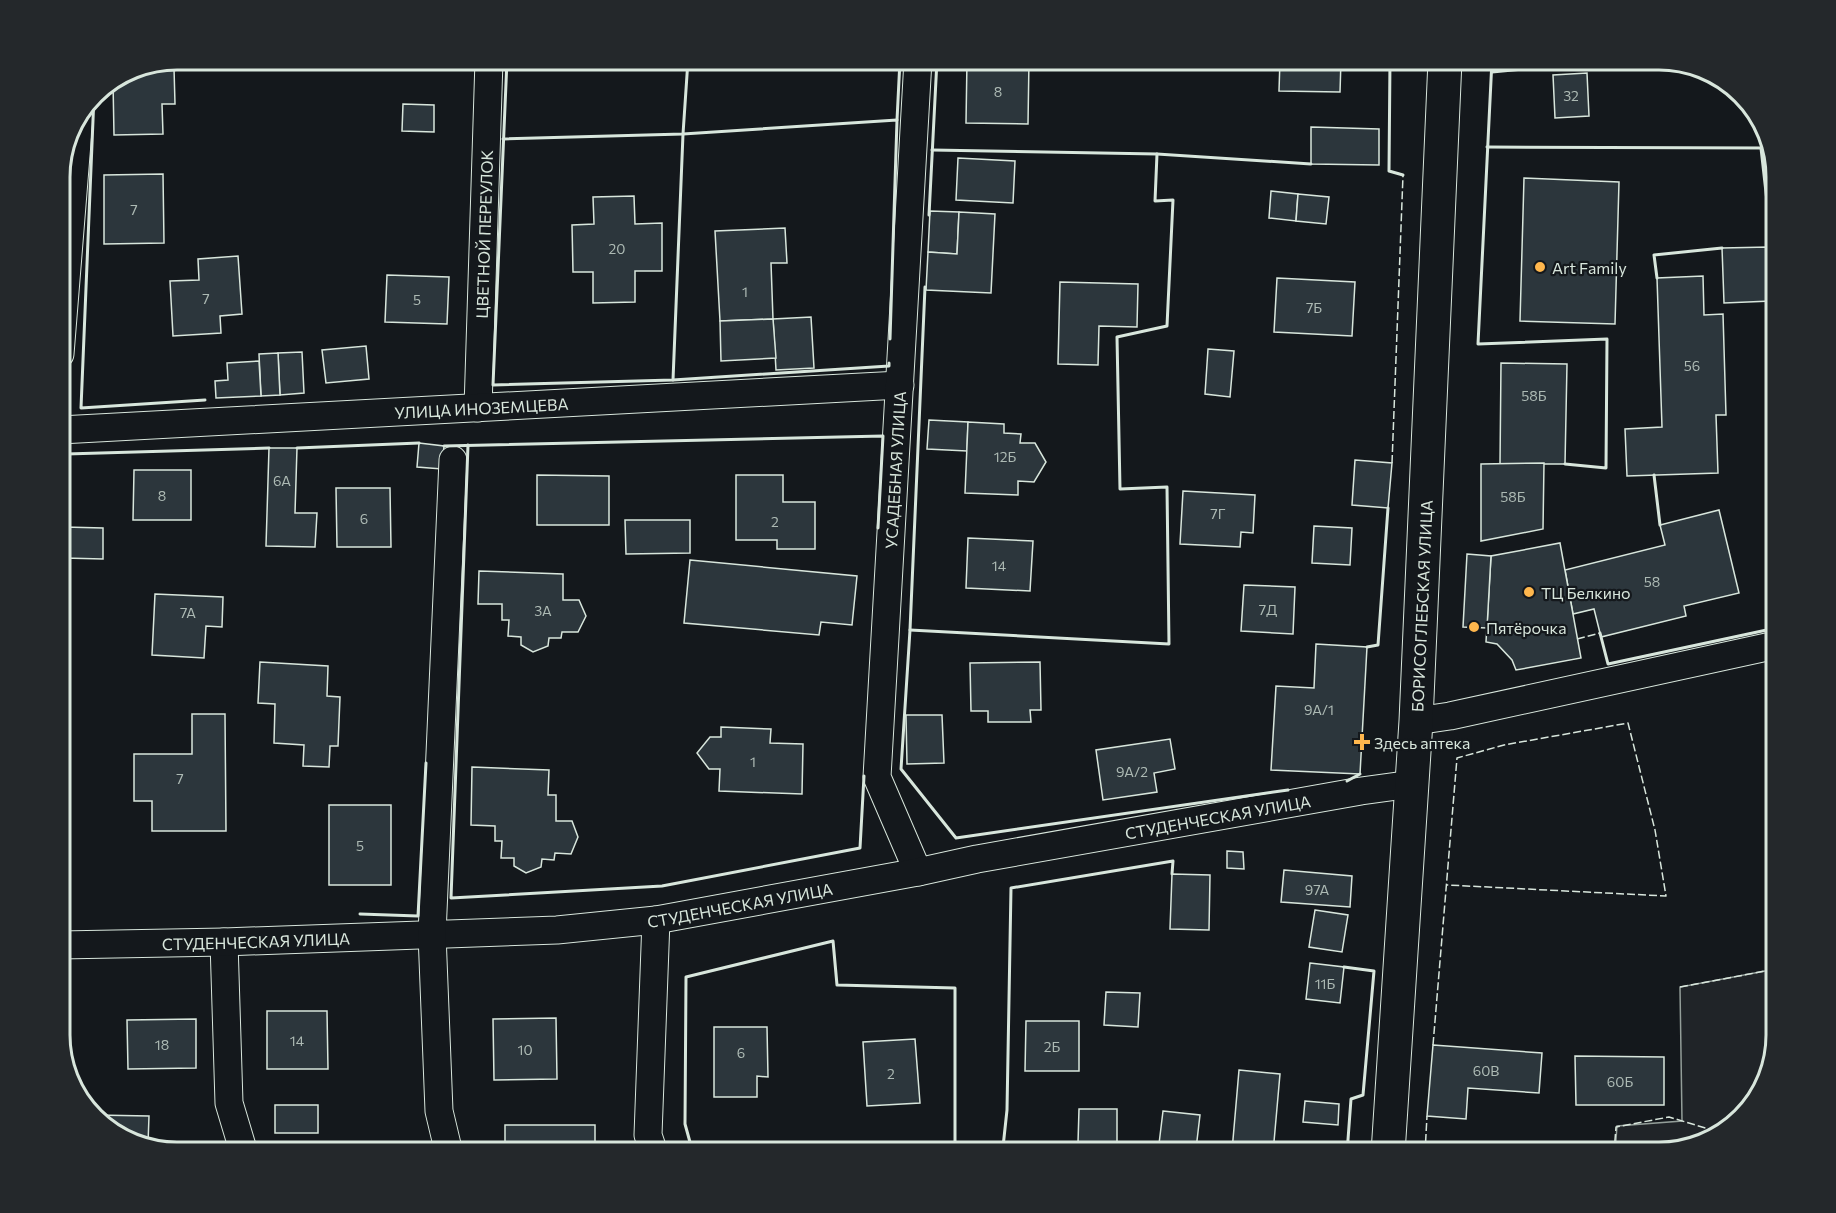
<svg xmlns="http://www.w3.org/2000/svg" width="1836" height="1213" font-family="Commissioner,sans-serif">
<rect width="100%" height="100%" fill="#14181c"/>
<path fill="#202428" stroke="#939e99" stroke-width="1.5" d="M1776,969V1036L1756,1100L1717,1137L1659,1153H1615L1617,1126L1682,1121L1680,987Z"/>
<g fill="#2c363c" stroke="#d8e6dc" stroke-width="1.5">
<path d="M967,60H1029L1028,124L966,123Z"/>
<path d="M1280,60H1341L1340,92L1279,91Z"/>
<path d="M1516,60H1564V61L1516,63Z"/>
<path d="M174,68L175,104H162L163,134L114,135L113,82L133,69Z"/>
<path d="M1587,73L1589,116L1555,118L1553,75Z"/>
<path d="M403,104L434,105V132L402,131Z"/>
<path d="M1311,127L1379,129V165L1311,164Z"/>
<path d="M958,158L1015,161L1013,203L956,200Z"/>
<path d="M163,174L164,243L104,244V175Z"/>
<path d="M1524,178L1619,182L1615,324L1520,321Z"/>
<path d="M1271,191L1298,194L1296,221L1269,218Z"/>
<path d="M1298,194L1329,197L1326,224L1296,221Z"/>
<path d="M634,196L635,224L662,223V271H635V302L593,303V272H573L572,225L594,224L593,197Z"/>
<path d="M930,211L959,212L957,254L928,252Z"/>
<path d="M959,212L995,214L991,293L926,290L928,252L957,254Z"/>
<path d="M785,228L787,263H771L773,319L720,321L715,231Z"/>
<path d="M1769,247L1771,301L1724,303L1722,248Z"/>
<path d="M238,256L242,314L220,316L221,333L173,336L170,281L199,280L198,259Z"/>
<path d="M387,275L449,277L447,324L385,322Z"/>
<path d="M1703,276L1704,315L1723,314L1726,415H1716L1718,473L1627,476L1625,429L1662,427L1657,278Z"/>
<path d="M1277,278L1355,282L1352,336L1274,332Z"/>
<path d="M1060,282L1138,284L1137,327L1099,326L1098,365L1058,364Z"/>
<path d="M811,317L814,368L776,370L773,319Z"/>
<path d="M773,319L776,358L721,361L720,321Z"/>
<path d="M366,346L369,379L326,383L322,350Z"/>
<path d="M1208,349L1234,351L1230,397L1205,394Z"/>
<path d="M302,352L304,393L280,395L278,353Z"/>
<path d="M278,353L280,395L261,396L259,354Z"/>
<path d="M259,361L261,396L216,398L215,381L228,380L227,363Z"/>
<path d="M1501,363L1567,364L1565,464H1500Z"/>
<path d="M929,420L968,422L967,451L927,449Z"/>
<path d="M968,422L1004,424V433L1021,434L1020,443H1035L1046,462L1034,482L1018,481V495L965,493Z"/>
<path d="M419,443L444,446L442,469L417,467Z"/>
<path d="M269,448H297L295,513H317L315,547L266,546Z"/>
<path d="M1355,460L1392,463L1388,508L1352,505Z"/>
<path d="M1544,463L1543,529L1481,541V464Z"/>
<path d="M134,470H191V520H133Z"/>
<path d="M537,475L609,476V525H537Z"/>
<path d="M736,475H783V502H815V549H777V540H736Z"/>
<path d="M336,488H390L391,547H337Z"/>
<path d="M1183,491L1255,495L1253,533L1241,532L1240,547L1180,544Z"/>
<path d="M1719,510L1739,593L1684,606L1686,616L1601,637L1594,609L1573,614L1565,570L1665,545L1660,525Z"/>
<path d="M625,520H690V553L626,554Z"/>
<path d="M1314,526L1352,528L1350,565L1312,563Z"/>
<path d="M64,527L103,528V559L64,558Z"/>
<path d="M968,538L1033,541L1030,591L966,588Z"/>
<path d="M1560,543L1581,658L1516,670L1512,660L1497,644L1486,642L1491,556Z"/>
<path d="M1467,554L1491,556L1487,628L1463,627Z"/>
<path d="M690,560L857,576L852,625L821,622L819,635L684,623Z"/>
<path d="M479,571L563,574V600H579L586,616L578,632H562L561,638H549L548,646L533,652L521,645V637L508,636L509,620H502V604H478Z"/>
<path d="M1244,585L1295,587L1293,634L1241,631Z"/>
<path d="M155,594L223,597L222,627L206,626L204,658L152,655Z"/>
<path d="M1316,644L1367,647L1360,774L1271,770L1276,686L1314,688Z"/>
<path d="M260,662L328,666L327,696L340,697L338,746H330L329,767L303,766L304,745L274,743L275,704L258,703Z"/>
<path d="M1040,662L1041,710H1030L1031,722H988V711H971L970,663Z"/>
<path d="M192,714H225L226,831H152V801H134V754H192Z"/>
<path d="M906,715H942L944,763L907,764Z"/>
<path d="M721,727L771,729L770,743L803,744L802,794L719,791L720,769H709L697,753L710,737H721Z"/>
<path d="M1170,739L1175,769L1154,773L1157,792L1103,800L1096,750Z"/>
<path d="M472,767L549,770L548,795H556V821H572L578,837L571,854L555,853L554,860L542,859L541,867L526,873L514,866V858H501L502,841H495V826L471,825Z"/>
<rect x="329" y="805" width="62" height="80"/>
<path d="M1227,851L1243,852L1244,869L1227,868Z"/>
<path d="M1284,870L1352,876L1350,907L1281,902Z"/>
<path d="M1172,874L1210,875L1209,930L1170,929Z"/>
<path d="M1315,910L1348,915L1342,952L1309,947Z"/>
<path d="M1310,963L1344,967L1340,1003L1306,999Z"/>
<path d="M1106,992L1140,993L1138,1027L1104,1025Z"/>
<path d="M267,1011H327L328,1069H267Z"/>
<path d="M556,1018L557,1079L494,1080L493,1019Z"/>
<path d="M196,1019V1068L128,1069L127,1020Z"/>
<path d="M1026,1021H1079V1071H1025Z"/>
<path d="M714,1027H767L768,1077L757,1076V1097H714Z"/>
<path d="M915,1039L920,1103L867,1106L863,1042Z"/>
<path d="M1433,1045L1542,1053L1539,1093L1468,1088L1466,1119L1427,1116Z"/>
<path d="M1575,1056L1664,1057V1105H1576Z"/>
<path d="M1239,1070L1280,1074L1273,1153L1232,1151Z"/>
<path d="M1305,1101L1339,1104L1338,1125L1303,1122Z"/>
<rect x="275" y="1105" width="43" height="28"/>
<path d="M1079,1109H1117V1144L1078,1143Z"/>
<path d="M1163,1111L1200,1115L1196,1149L1159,1144Z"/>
<path d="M95,1115L149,1116L148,1144L113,1133Z"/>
<rect x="505" y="1125" width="90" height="28"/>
</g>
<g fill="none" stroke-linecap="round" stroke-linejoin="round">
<defs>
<g id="minor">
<path d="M60,354L79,118"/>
<path id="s1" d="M478,408L489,60"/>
<path id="s2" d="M60,430L900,385"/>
<path d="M1416,721L1450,716L1776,645"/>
<path id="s3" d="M918,872L877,777L918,60"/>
<path d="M224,942L229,1103L244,1153"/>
<path id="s4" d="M60,945L224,942L557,930L656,920L918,872L977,859L1361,791L1412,784"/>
<path d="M449,1153L439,1111L432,934L453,460"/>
<path d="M654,1153L648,1135L656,920"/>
</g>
<g id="tertiary">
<path id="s5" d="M1388,1153L1416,721L1445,60"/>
</g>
</defs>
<use href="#minor" stroke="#d8e6dc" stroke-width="29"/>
<use href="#tertiary" stroke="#d8e6dc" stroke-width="35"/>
<use href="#minor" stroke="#14181c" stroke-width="27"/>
<use href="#tertiary" stroke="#14181c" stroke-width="33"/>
<g stroke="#d8e6dc" stroke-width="1.5" stroke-dasharray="8 3" stroke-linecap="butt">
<path d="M1392,463L1403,175"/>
<path d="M1577,639L1600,633"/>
<path d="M1680,987L1776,969"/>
<path d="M1433,1045L1457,758L1504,745L1628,723L1655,830L1666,896L1447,885"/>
<path d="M1425,1153L1427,1116"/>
<path d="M1614,1153L1616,1127L1669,1117L1722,1133"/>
</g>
<g stroke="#d8e6dc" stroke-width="3">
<path d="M507,60L493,385L673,380L683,134L688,60"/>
<path d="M1390,60L1389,171L1403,175"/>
<path d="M1492,60L1478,344L1607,339L1606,468L1565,464"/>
<path d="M1492,72L1617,60"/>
<path d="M94,96L81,408L205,400"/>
<path d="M897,120L900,60"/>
<path d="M503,139L683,134L897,120L890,339"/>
<path d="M1487,147L1768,148"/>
<path d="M1761,148L1776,281"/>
<path d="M1157,154L1311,164"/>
<path d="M929,215L937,60"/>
<path d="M1657,278L1654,255L1722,248"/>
<path d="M925,287L910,630L901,769L956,838L1288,790"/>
<path d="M673,380L889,366V363"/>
<path d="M468,445L451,898L662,886L860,848L864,776"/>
<path d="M444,446L883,436L878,528"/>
<path d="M297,448L419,443"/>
<path d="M1654,475L1660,525"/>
<path d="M64,527L66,454L269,448"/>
<path d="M910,630L1169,644L1167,487L1120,489L1117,337L1167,326L1173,200L1155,201L1157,154L932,150"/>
<path d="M1600,633L1608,664L1776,628"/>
<path d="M1367,647L1378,645L1388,508"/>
<path d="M60,706L64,558"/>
<path d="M1347,781L1360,774"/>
<path d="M360,914L418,916L426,763"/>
<path d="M1344,967L1374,971L1363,1095L1351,1099L1347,1153"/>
<path d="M693,1153L685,1124L686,977L833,941L837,985L955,988V1146L1003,1147L1007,1110L1011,888L1173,861L1172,874"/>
</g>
</g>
<g fill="#ffb74d" stroke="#14181c" stroke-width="2">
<circle cx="1540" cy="267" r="6"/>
<circle cx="1529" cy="592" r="6"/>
<circle cx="1474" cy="627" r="6"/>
<path d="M1359 733h6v6h6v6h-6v6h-6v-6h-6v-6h6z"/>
</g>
<g text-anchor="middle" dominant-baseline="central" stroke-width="4.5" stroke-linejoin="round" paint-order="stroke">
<g font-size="14" fill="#adbab4">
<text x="998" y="91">8</text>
<text x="1571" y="95">32</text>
<text x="134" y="209">7</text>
<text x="617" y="248">20</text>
<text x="745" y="291">1</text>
<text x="206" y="298">7</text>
<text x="417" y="299">5</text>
<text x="1314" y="307">7Б</text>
<text x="1692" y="365">56</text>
<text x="1534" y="395">58Б</text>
<text x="1005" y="456">12Б</text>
<text x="282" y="480">6А</text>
<text x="162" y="495">8</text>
<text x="1513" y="496">58Б</text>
<text x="1218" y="513">7Г</text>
<text x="364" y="518">6</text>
<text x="775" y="521">2</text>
<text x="999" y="565">14</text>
<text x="1652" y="581">58</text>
<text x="1268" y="609">7Д</text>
<text x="543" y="610">3А</text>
<text x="188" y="612">7А</text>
<text x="1319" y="709">9А/1</text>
<text x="753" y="761">1</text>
<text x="1132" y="771">9А/2</text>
<text x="180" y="778">7</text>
<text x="360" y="845">5</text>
<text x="1317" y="889">97А</text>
<text x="1325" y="983">11Б</text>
<text x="297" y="1040">14</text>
<text x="162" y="1044">18</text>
<text x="1052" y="1046">2Б</text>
<text x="525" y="1049">10</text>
<text x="741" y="1052">6</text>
<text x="1486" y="1070">60В</text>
<text x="891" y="1073">2</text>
<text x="1620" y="1081">60Б</text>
</g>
<g font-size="16" fill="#d8e6dc" stroke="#14181c">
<text stroke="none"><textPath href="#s1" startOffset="174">ЦВЕТНОЙ ПЕРЕУЛОК</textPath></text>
<text stroke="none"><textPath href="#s2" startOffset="422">УЛИЦА ИНОЗЕМЦЕВА</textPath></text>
<text stroke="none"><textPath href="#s3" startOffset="411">УСАДЕБНАЯ УЛИЦА</textPath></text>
<text stroke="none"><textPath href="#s5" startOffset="548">БОРИСОГЛЕБСКАЯ УЛИЦА</textPath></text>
<text stroke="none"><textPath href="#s4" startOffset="1168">СТУДЕНЧЕСКАЯ УЛИЦА</textPath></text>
<text stroke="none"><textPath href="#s4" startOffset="682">СТУДЕНЧЕСКАЯ УЛИЦА</textPath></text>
<text stroke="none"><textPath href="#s4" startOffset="196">СТУДЕНЧЕСКАЯ УЛИЦА</textPath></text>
</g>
<g font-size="16" fill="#d8e6dc" stroke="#14181c" text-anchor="start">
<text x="1552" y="267">Art Family</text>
<text x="1541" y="592">ТЦ Белкино</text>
<text x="1486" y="627">Пятёрочка</text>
<text x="1374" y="742">Здесь аптека</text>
</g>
</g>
<path d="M0 0H1836V1213H0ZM177 70H1659A107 107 0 0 1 1766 177V1035A107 107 0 0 1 1659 1142H177A107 107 0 0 1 70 1035V177A107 107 0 0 1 177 70Z" fill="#24282b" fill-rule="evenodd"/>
<path fill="none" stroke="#d8e6dc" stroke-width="3" d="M177 70H1659A107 107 0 0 1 1766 177V1035A107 107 0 0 1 1659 1142H177A107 107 0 0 1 70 1035V177A107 107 0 0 1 177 70Z"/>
</svg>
